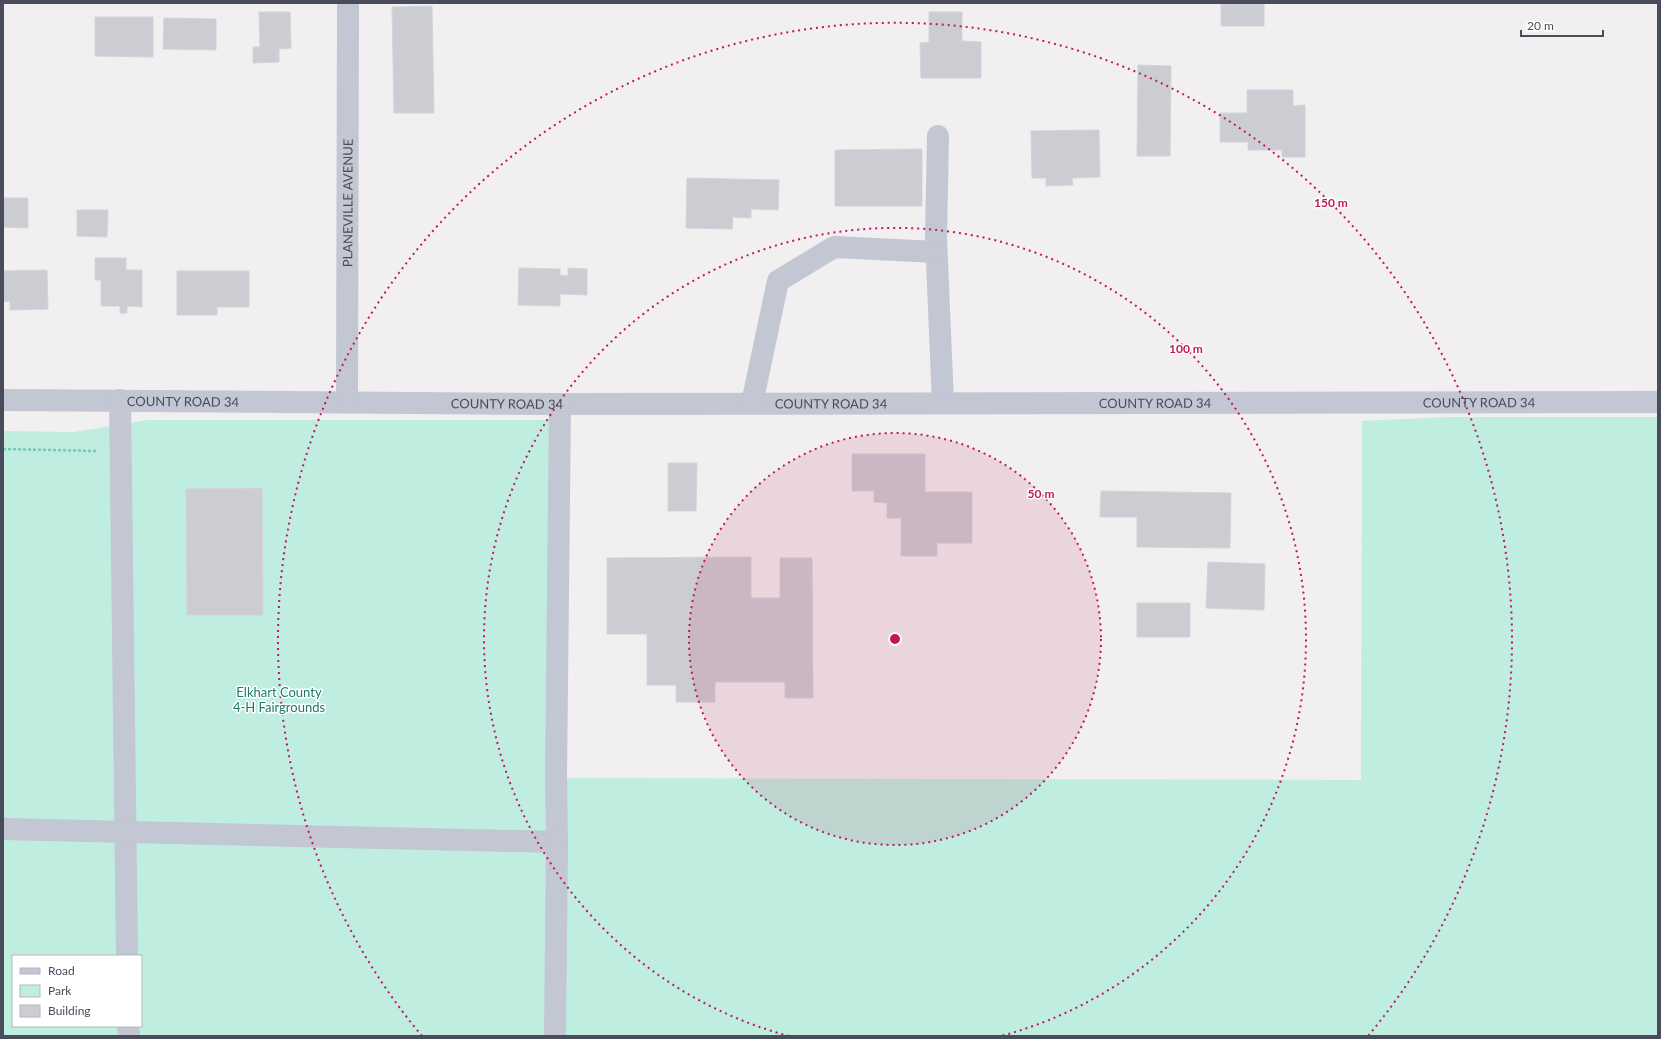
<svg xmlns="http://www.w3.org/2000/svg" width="1661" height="1039" font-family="Lato,sans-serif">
<rect width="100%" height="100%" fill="#f1efef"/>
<path fill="#bfede0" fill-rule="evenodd" d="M1447,417H1658V1036H3V431L74,432L148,420H556V778L1361,780L1362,421ZM13,956H141V1026H13Z"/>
<g fill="#cccdd3" stroke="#d3d3da">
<rect x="1221" y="3" width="43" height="23"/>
<path d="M432,6L434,113H394L392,7Z"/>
<path d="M259,12H290L291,48L279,49V62L253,63V47H260Z"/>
<path d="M929,12H962V41L981,42V78H921L920,43L929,42Z"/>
<path d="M95,17H153V57L95,56Z"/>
<path d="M164,18L216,19V50L163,49Z"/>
<path d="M1138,65L1171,66L1170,156H1137Z"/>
<path d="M1247,90H1293V106L1305,105V157H1282V150H1248V142H1220V113H1247Z"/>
<path d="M1099,130L1100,177L1072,178L1073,185L1046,186V178H1032L1031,131Z"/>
<path d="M922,149V206H835V150Z"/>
<path d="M687,178L779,180L778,210L751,209V218L733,217L732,229L686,228Z"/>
<path d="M3,198H28V228L3,227Z"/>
<path d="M77,210H108L107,237L77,236Z"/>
<path d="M95,258H126V270H142V307L127,306V313H120V306H101V280H95Z"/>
<path d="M519,268L560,269V275L568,276V268L587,269V295L560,294V306L518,305Z"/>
<path d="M47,270L48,309L10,310V301L3,302V271Z"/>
<path d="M177,271H249V307H217V315H177Z"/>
<path d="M852,454H925V492H972V543H937V556H901V518H887V503L874,502V491H852Z"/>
<path d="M668,463H697L696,511H668Z"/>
<path d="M262,488L263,615H187L186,489Z"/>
<path d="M1101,491L1231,493L1230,548L1137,547V517H1100Z"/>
<path d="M751,557V598H780V558H812L813,698H785V682H715V702H676V685H647V634H607V558Z"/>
<path d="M1208,562L1265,564L1264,610L1206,608Z"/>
<rect x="1137" y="603" width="53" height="34"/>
</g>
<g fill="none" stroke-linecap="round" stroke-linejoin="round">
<path stroke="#78c9bc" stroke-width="2.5" stroke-dasharray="3 2" stroke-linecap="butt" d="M3,449L96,451"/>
<g stroke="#c3c6d3" stroke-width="22">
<path d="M938,136L936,238L943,403"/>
<path id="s1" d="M3,400L560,404L1658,402"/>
<path d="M120,400L127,956"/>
<path id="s2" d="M347,402L348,3"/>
<path d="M752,403L778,281L834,247L936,252"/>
<path d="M3,829L557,842L556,778L560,404"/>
<path d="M128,1026L129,1036"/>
<path d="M555,1036L557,842"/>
</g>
</g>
<circle cx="895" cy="639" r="206" fill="#c2185b" fill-opacity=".12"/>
<g fill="none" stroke="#c2185b" stroke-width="2" stroke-dasharray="2 4">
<circle cx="895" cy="639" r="206"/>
<path d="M789 1036A411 411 0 1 1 1001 1036"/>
<path d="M422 1036A617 617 0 1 1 1368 1036"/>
</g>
<g text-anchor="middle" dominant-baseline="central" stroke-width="3" stroke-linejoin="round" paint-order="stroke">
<g font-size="13" fill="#484c5b" stroke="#fff">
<text stroke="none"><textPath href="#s2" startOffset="199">PLANEVILLE AVENUE</textPath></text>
<text stroke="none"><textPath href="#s1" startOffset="180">COUNTY ROAD 34</textPath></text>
<text stroke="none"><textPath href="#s1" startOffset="1476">COUNTY ROAD 34</textPath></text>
<text stroke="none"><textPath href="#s1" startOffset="504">COUNTY ROAD 34</textPath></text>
<text stroke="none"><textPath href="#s1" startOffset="828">COUNTY ROAD 34</textPath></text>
<text stroke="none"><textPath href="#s1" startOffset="1152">COUNTY ROAD 34</textPath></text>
</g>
<g font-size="13" fill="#1b7a69" stroke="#fff">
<text x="279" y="692">Elkhart County<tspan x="279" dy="15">4-H Fairgrounds</tspan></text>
</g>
</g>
<circle cx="895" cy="639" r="6" fill="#c2185b" stroke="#fff" stroke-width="2"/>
<g font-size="12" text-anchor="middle" font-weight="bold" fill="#c2185b" stroke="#fff" stroke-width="3" stroke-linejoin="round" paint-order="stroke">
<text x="1331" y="207">150 m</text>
<text x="1186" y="353">100 m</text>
<text x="1041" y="498">50 m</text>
</g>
<rect width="1661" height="1039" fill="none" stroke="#484c5b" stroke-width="8"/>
<rect x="12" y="955" width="130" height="72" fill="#ffffff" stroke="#b6b7bd"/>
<rect x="20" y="968" width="20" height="6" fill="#c3c6d3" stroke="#b6b7bd"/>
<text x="48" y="975" font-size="12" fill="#484c5b">Road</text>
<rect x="20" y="985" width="20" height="12" fill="#bfede0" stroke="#b6b7bd"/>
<text x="48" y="995" font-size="12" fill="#484c5b">Park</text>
<rect x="20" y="1005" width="20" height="12" fill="#cccdd3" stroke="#b6b7bd"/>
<text x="48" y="1015" font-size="12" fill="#484c5b">Building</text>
<path d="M1521 30v6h82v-6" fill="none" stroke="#484c5b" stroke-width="2"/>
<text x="1527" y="30" font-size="12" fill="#484c5b" stroke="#ffffff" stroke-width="3" paint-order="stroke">20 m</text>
</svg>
